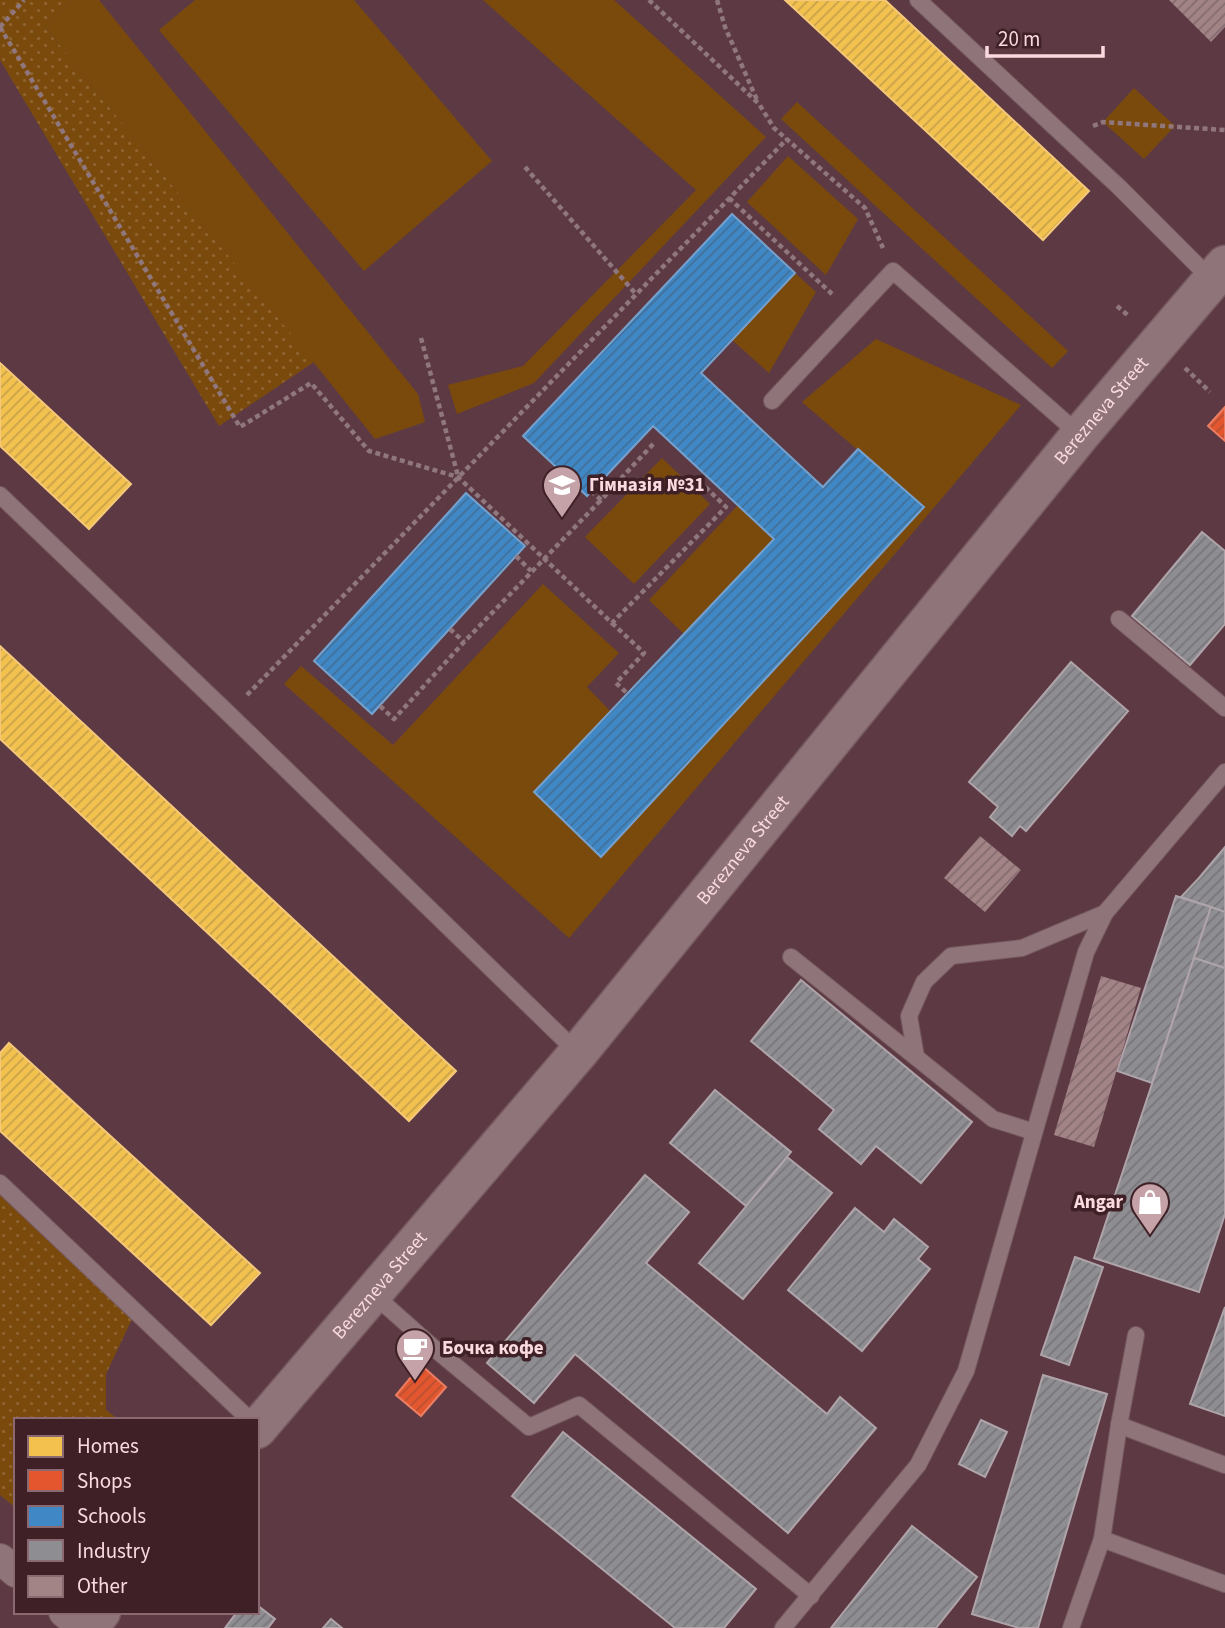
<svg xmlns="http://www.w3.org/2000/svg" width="1225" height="1628" font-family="'Source Sans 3',sans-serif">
<defs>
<pattern id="grass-dots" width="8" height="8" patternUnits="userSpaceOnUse" patternTransform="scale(1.75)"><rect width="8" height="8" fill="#7a4a0d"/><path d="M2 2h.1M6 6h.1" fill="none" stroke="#8e6430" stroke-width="1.8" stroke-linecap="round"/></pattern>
<pattern id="homes-hatch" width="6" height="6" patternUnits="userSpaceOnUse" patternTransform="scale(1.75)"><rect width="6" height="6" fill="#f2c14e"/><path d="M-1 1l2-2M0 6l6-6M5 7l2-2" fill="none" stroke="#c8a14b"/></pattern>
<pattern id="shops-hatch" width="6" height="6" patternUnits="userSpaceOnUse" patternTransform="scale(1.75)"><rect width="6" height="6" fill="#e4572e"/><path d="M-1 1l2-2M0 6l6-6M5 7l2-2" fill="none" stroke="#b65034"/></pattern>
<pattern id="schools-hatch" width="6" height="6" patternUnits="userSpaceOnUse" patternTransform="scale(1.75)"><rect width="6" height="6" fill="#3f88c5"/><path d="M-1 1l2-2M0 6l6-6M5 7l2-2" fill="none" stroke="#436f98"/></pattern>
<pattern id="industry-hatch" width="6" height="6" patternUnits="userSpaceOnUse" patternTransform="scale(1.75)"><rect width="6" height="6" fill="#8d8d92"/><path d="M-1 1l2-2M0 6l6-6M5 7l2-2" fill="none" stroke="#79767a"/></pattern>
<pattern id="building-hatch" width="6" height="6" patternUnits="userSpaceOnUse" patternTransform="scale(1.75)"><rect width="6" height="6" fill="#a28386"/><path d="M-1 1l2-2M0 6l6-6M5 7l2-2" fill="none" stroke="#846c6f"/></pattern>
</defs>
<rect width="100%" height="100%" fill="#5d3a43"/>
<g fill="url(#grass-dots)">
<path d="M0,0H72L46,28L314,362L219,426L0,60Z"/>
<path d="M0,1194L132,1319L106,1374V1410L119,1420H16V1508L0,1495Z"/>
</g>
<g fill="#7a4a0d">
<path d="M72,0H99L418,394L425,422L375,439L46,28Z"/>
<path d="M195,0H354L492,161L364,271L159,30Z"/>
<path d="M483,0H614L766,137L534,383L457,414L448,385L523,366L696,190Z"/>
<path d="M1134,88L1175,126L1144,159L1103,122Z"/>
<path d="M797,102L1068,351L1052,368L781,119Z"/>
<path d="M788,156L858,219L826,275L747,202Z"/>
<path d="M795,273L816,292L769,373L732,340Z"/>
<path d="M876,339L1021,405L569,938L284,684L301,666L393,745L543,584L619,653L587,687L611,712L534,792L601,857L924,507L802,402Z"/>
<path d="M662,458L710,504L634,584L585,537Z"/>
<path d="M738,505L774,539L684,634L649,600Z"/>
</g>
<g fill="url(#homes-hatch)" stroke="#f5c87a" stroke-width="2">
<path d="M785,0H885L1089,191L1043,240Z"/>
<path d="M0,363L131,484L89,529L0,446Z"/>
<path d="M0,646L456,1071L409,1121L0,739Z"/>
<path d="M9,1043L260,1273L211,1325L0,1131V1053Z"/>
</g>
<g fill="url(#shops-hatch)" stroke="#eb7e63" stroke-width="2">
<path d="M1225,407V441L1208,426Z"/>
<path d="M421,1365L446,1387L421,1416L396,1395Z"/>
</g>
<g fill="url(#schools-hatch)" stroke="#77a1cd" stroke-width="2">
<path d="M732,214L795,273L701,373L823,487L858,449L924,507L601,857L534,792L774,539L653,426L587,496L523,436Z"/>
<path d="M466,493L525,546L372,714L314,661Z"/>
</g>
<g fill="url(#industry-hatch)" stroke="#aea4a9" stroke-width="2">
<path d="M1202,532L1225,551V624L1190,665L1132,616Z"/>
<path d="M1071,662L1128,711L1026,831L1020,826L1012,836L990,817L998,807L969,782Z"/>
<path d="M1225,847V912L1181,897L1199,878Z"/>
<path d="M1176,896L1211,907L1152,1083L1117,1071Z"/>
<path d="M1211,907L1225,912V968L1194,958Z"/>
<path d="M1194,958L1225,968V1214L1199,1292L1094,1258Z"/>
<path d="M801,980L972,1122L921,1183L876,1146L861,1164L819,1129L834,1110L751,1041Z"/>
<path d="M715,1090L791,1152L746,1206L670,1143Z"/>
<path d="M787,1157L832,1193L743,1299L699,1263Z"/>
<path d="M645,1175L689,1212L646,1263L827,1414L840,1397L876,1428L788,1533L575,1354L534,1403L487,1363Z"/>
<path d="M855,1208L884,1232L894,1219L928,1247L918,1259L930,1269L862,1351L788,1290Z"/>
<path d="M1075,1257L1103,1267L1069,1365L1041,1355Z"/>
<path d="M1225,1307V1416L1190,1404Z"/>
<path d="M1043,1375L1107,1394L1038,1628H1019L972,1614Z"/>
<path d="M981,1420L1007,1432L985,1477L959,1464Z"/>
<path d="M563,1432L756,1589L724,1628H675L512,1496Z"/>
<path d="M912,1526L977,1577L936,1628H831Z"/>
<path d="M257,1605L275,1619L268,1628H225L237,1612H257Z"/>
<path d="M331,1619L342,1628H323Z"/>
</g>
<g fill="url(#building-hatch)">
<path d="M1169,0H1225V27L1211,42Z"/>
<path d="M980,836L1021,870L985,912L944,878Z"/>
<path d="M1101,976L1141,988L1094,1147L1054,1135Z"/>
</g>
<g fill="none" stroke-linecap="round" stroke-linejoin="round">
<defs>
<g id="service">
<path d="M918,0L1119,187L1213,281"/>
<path d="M772,401L893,271L1080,435"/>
<path d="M0,495L228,713L578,1053"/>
<path d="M1119,619L1225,708"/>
<path d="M791,957L993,1119L1034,1132"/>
<path d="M916,1057L909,1016L924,982L951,956L1022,948L1105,913"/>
<path d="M0,1183L250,1420"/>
<path d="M373,1294L435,1349L529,1427L579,1405L811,1596"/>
<path d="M1119,1425L1225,1465"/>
<path d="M1102,1539L1225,1584"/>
<path d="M783,1628L918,1465L966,1371L1086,952L1105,913L1225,772"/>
<path d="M1071,1628L1102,1539L1119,1425L1136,1335"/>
</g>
<g id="minor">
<path d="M0,1559L16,1572"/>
<path d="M64,1612L83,1628"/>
</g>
<g id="tertiary">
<path id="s1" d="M257,1429L578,1053L1080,435L1225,265"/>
<path d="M87,1628L101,1612"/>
</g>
</defs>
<use href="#service" stroke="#775a61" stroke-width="18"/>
<use href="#minor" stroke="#775a61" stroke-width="32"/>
<use href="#tertiary" stroke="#775a61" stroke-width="41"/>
<g stroke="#8f777d" stroke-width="4.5" stroke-dasharray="5 3.5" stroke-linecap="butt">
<path d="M649,0L759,104L774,128L865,208L883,248"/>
<path d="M717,0L725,27L757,100"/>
<path d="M0,27L240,427L311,383L369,451L458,477L612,623L726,507L697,479L704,473"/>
<path d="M0,27L24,0"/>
<path d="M1093,126L1103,122L1225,130"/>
<path d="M525,167L635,293"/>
<path d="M729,198L832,294"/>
<path d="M1117,306L1130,317"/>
<path d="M421,338L458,476"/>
<path d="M1185,368L1210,392"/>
<path d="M591,491L601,500L655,442"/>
<path d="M516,556L531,571"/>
<path d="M612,623L644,653L616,683L628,694"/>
<path d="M450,629L464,642"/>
<path d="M247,695L787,139"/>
<path d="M380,706L394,719L464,642L601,500"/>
</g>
<use href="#service" stroke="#8f747a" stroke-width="16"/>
<use href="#minor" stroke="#8f747a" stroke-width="30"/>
<use href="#tertiary" stroke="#8f747a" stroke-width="38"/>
</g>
<defs>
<symbol id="school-pin" viewBox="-11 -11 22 30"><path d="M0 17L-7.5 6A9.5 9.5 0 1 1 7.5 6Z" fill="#c4a2a8" stroke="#3e2026"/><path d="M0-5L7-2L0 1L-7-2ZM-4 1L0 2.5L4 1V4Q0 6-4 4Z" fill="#fff"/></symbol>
<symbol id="shop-pin" viewBox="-11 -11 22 30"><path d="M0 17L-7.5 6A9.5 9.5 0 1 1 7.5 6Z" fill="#c4a2a8" stroke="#3e2026"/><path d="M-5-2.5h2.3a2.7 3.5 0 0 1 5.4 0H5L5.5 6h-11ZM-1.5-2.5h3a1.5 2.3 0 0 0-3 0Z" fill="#fff"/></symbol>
<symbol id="cafe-pin" viewBox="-11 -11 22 30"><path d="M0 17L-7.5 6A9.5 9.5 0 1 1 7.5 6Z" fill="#c4a2a8" stroke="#3e2026"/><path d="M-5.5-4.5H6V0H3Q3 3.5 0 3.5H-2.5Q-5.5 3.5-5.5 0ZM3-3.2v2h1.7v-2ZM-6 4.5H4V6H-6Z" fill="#fff"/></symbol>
</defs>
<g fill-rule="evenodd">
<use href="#school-pin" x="540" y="463" width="44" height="60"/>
<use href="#shop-pin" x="1128" y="1180" width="44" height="60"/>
<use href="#cafe-pin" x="393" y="1326" width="44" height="60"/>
</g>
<g text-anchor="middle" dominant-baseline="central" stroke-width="7" stroke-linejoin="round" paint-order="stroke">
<g font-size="19" fill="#fbdadf" stroke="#3e2026">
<text stroke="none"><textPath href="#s1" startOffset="1323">Berezneva Street</textPath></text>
<text stroke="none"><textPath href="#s1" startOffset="756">Berezneva Street</textPath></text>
<text stroke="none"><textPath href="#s1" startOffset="189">Berezneva Street</textPath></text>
</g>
<g font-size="19" font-weight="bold" fill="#fbdadf" stroke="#3e2026" text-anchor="start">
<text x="589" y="485">Гімназія №31</text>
<text x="1123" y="1202" text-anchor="end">Angar</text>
<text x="442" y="1348">Бочка кофе</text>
</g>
</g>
<rect x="14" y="1418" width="245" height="196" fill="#3e2026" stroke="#8a6a70" stroke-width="2"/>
<rect x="28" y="1436" width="35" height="21" fill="#f2c14e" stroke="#8a6a70" stroke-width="2"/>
<text x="77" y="1453" font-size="21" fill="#fbdadf">Homes</text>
<rect x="28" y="1470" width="35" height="21" fill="#e4572e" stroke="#8a6a70" stroke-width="2"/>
<text x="77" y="1488" font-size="21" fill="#fbdadf">Shops</text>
<rect x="28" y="1506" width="35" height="21" fill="#3f88c5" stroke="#8a6a70" stroke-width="2"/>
<text x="77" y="1523" font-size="21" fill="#fbdadf">Schools</text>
<rect x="28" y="1540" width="35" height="21" fill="#8d8d92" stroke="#8a6a70" stroke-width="2"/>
<text x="77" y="1558" font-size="21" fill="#fbdadf">Industry</text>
<rect x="28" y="1576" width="35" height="21" fill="#a28386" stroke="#8a6a70" stroke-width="2"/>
<text x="77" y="1593" font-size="21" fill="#fbdadf">Other</text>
<path d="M987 46v10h116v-10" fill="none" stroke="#fbdadf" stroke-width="3.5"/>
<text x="998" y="46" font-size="21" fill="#fbdadf" stroke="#3e2026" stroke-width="5" paint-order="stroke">20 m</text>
</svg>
